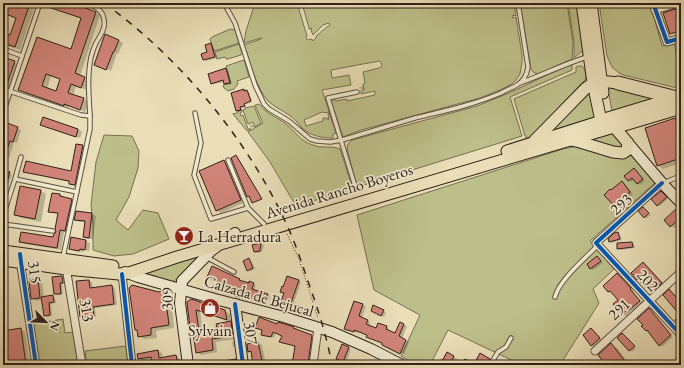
<svg xmlns="http://www.w3.org/2000/svg" width="684" height="368" font-family="'EB Garamond',serif">
<rect width="100%" height="100%" fill="#e9deb7"/>
<filter id="stains"><feTurbulence type="fractalNoise" baseFrequency=".005" numOctaves="4"/><feColorMatrix values="0 0 0 0 .2 0 0 0 0 .09 0 0 0 0 .02 0 0 0 .5 -.17"/></filter>
<radialGradient id="worn" r=".72"><stop offset=".6" stop-color="#630" stop-opacity="0"/><stop offset="1" stop-color="#630" stop-opacity=".3"/></radialGradient>
<g fill="#bdbf8a" stroke="#767052">
<path d="M255,3H297L307,36L306,38L308,40L312,39L313,41L316,38V36C321,32 325,28 330,25L329,23L323,25L313,35L311,30L312,28L309,29V28L302,3H514L516,16L513,15L512,17L513,18L516,17L522,55V62L520,74L516,80L512,84L500,90L480,98L361,130L343,137L331,101L334,99L335,101L347,99V101L375,95V91L361,94V91L364,90L363,84L365,83L363,72L379,68L382,66L381,62L379,61L331,70L332,78L349,75L351,85L322,90L329,111L327,113L322,112L304,120L306,126L323,121V118H327L328,120L329,119L328,115L329,112L336,133L333,134V138C322,138 311,136 302,128C298,123 294,118 289,115C282,110 274,107 268,101C257,89 249,60 244,45L261,39L262,38H261L244,43L246,31Z"/>
<path d="M520,3H567L573,43L572,59L538,74L533,72L531,69Z"/>
<path d="M568,3H580L585,46L583,50L574,58V42Z"/>
<path d="M599,3H650L662,46L674,44L681,69V89L623,75L619,73L612,67L607,56Z"/>
<path d="M230,29L235,30L239,43L214,51L210,39L212,37Z"/>
<path d="M239,44L242,53L241,55L228,59H226L225,57L217,59L215,52Z"/>
<path d="M244,60L249,77L237,81L238,84L234,89L228,91L224,88L223,85L231,83L226,66Z"/>
<path d="M568,65H572V70L510,97L522,136L357,187L347,149L348,144L352,140L477,106L509,93Z"/>
<path d="M579,66H582C586,70 587,75 585,80L530,137L526,139V136H525L514,99L576,72V67Z"/>
<path d="M609,86L658,99L612,111L608,90Z"/>
<path d="M590,91L596,117L551,131Z"/>
<path d="M259,104C266,114 277,117 286,124C295,131 301,142 313,145C322,149 331,145 340,149L353,189L296,206L270,162L248,132L263,123L255,105Z"/>
<path d="M254,106L261,123L255,127L253,122L248,124L243,110L245,109V108Z"/>
<path d="M242,110V112L240,113L241,116L243,115L248,129H251L247,131L233,114L234,113L235,114L238,112V111Z"/>
<path d="M613,133L621,142L622,145L619,149L585,140Z"/>
<path d="M104,135L132,136L139,151L138,168L129,197L116,220L128,230L143,210L158,213L169,239L133,254L114,256L93,250V225L91,205L96,162Z"/>
<path d="M578,146L582,147L611,157L624,155L633,156L656,182L590,241L614,269L593,289L599,303L560,365H522L448,330L430,365H417L401,356L420,315L374,290L357,215L563,149Z"/>
<path d="M195,257L197,258V261L173,282L147,274L148,272Z"/>
<path d="M63,319L65,333L73,332L78,365H38L33,324Z"/>
<path d="M126,346L128,365H87L85,351Z"/>
</g>
<g fill="#0003" fill-rule="evenodd">
<path d="M3,3H11L10,6L20,10L22,3H36L20,50L3,44V34L11,37L17,18L7,15L3,26Z"/>
<path d="M50,3H69L95,12L100,15L80,76L90,80L87,90L76,86L73,96L84,99L89,102L85,112L69,106V108L25,93L20,90L71,50L82,18L54,9ZM51,76L61,80L57,92L47,89Z"/>
<path d="M681,8V32L673,34L671,33Z"/>
<path d="M119,41L123,43L118,54L117,53L111,71L96,65Z"/>
<path d="M211,44L213,46L217,58L206,61L203,59L208,53Z"/>
<path d="M3,59L14,62L19,65L11,88L3,86Z"/>
<path d="M226,69L228,71L232,84L227,85L225,84L224,82L214,84L212,83Z"/>
<path d="M363,86L364,90H362L359,88V87Z"/>
<path d="M244,90L249,92L252,102L245,104L246,107L241,108L242,110L239,112L237,111Z"/>
<path d="M44,118L78,129L82,132L80,138L46,127Z"/>
<path d="M675,119L681,122V163L663,169L658,165L646,128Z"/>
<path d="M253,124L255,127L251,128L249,125Z"/>
<path d="M17,128L21,130L17,143L14,142L9,158L3,157V140Z"/>
<path d="M77,145L83,146L87,148L79,187L74,186L70,184V182L29,173L24,171L72,172Z"/>
<path d="M224,161L228,164L245,202L221,213L217,210Z"/>
<path d="M634,169L637,171L645,181L640,185L637,183L635,179L631,182L629,180L626,176Z"/>
<path d="M3,171L12,175L7,187L3,186Z"/>
<path d="M622,183L625,184L633,194L623,202L626,206L622,211L618,209L611,191Z"/>
<path d="M41,191L46,194L41,222L21,218L15,215Z"/>
<path d="M663,194L668,199L660,206L658,205Z"/>
<path d="M60,195L76,202L69,233L64,232L61,250L25,244L20,242L54,238L57,232L59,214L54,213L50,211Z"/>
<path d="M643,208L651,215L647,218L644,217Z"/>
<path d="M677,210L681,212V223L675,228L671,226Z"/>
<path d="M92,214L96,216L93,239H88L84,237L86,222H79L75,219Z"/>
<path d="M618,233L620,235L622,240L612,243L610,241Z"/>
<path d="M72,238L86,241L90,243L89,251L84,250L83,252L74,251L70,248Z"/>
<path d="M632,243L634,244L635,248L621,250L618,249Z"/>
<path d="M261,244L264,245L262,252L257,253L254,252L253,246Z"/>
<path d="M597,258L600,259L603,263L593,270L591,269L588,265Z"/>
<path d="M249,260L251,261L255,269L251,271L248,270Z"/>
<path d="M643,263L646,265L665,285L655,294L651,292Z"/>
<path d="M212,267L241,282L254,284L256,285L254,290L270,297L268,303L244,296L243,298L239,297V289L227,283L226,286L208,276Z"/>
<path d="M617,274L621,277L634,291L633,292L643,303L634,311L632,310L626,316L622,313L619,300L612,293L609,291Z"/>
<path d="M62,277L65,279V284H62L63,294L57,295L55,294L53,278Z"/>
<path d="M38,280L42,282L44,298L53,296L55,298L56,303L51,304L52,316L47,317L45,316L43,300L36,301L32,298Z"/>
<path d="M299,280L301,282L293,305L310,312L309,316L283,307L285,293Z"/>
<path d="M89,281L92,282L93,288L112,286L115,288L117,305L95,308L96,317L84,318L81,316L77,282Z"/>
<path d="M681,281V288L678,284Z"/>
<path d="M670,291L673,293L681,302V314Z"/>
<path d="M161,292L166,295L173,303L172,304L174,328L156,331L157,338L144,339L139,336L138,331L135,329L159,293Z"/>
<path d="M188,302L225,311L230,314L231,322L200,311L203,331L218,328L231,322L235,325L237,339L216,342L217,352L201,355L197,352L193,328L191,327Z"/>
<path d="M355,302L366,306L362,318L370,322L369,326L377,329L387,327L389,329L388,332L396,335L401,323L407,326L402,339L409,342L404,354L386,346L383,343L368,335L357,331V333L348,330Z"/>
<path d="M383,311L386,312L384,317L374,312Z"/>
<path d="M651,311L673,337L662,347L660,345L649,332L646,330Z"/>
<path d="M278,325L291,327L315,338L311,365L300,364L301,365H293L296,347L280,341L283,336L276,333L274,338L262,334Z"/>
<path d="M20,329L25,332L30,365H3V330V332Z"/>
<path d="M591,329L595,332L603,341L595,347L591,345Z"/>
<path d="M622,334L636,348L632,352L618,338Z"/>
<path d="M232,341L234,342L235,347H233Z"/>
<path d="M258,343L262,345L266,365H254L252,353L249,351L248,345Z"/>
<path d="M343,345L351,349L346,363L340,360Z"/>
<path d="M611,345L617,348L630,365H607Z"/>
<path d="M158,351L162,353L163,358L176,356L180,359L181,365H153L152,359L143,361L139,358Z"/>
<path d="M447,354L458,359L455,365H438L441,358L444,360Z"/>
<path d="M480,355L492,361L491,365H475Z"/>
<path d="M375,359L384,364L383,365H372Z"/>
<path d="M589,361L592,362L593,365H583L582,363Z"/>
</g>
<g fill="#d18479" stroke="#30201a" fill-rule="evenodd">
<path d="M3,3L19,8L21,3H30L15,47L3,43V33L10,35L16,18L3,13Z"/>
<path d="M49,3H72L96,12L75,73L85,77L81,88L71,84L68,93L84,98L80,110L64,104V106L18,90L37,37L71,49L81,18L48,7ZM46,74L60,79L56,91L42,86Z"/>
<path d="M681,7V30L670,34L663,13Z"/>
<path d="M105,34L119,40L114,52H113L106,70L94,65Z"/>
<path d="M211,43L215,57L203,60L201,54L207,52L205,45Z"/>
<path d="M3,57L15,61L6,87L3,86Z"/>
<path d="M226,68L230,83L224,84L223,80L211,84L208,74Z"/>
<path d="M244,89V91L247,90L251,101L244,104L245,106L240,107L241,110L236,111L231,93Z"/>
<path d="M43,117L78,129L76,137L40,125Z"/>
<path d="M675,118L677,123L681,121V158L657,166L645,128Z"/>
<path d="M7,123L18,127L13,142L10,141L4,158H3V136Z"/>
<path d="M76,144L83,145L75,185L69,184V181L23,172L26,161L71,171Z"/>
<path d="M236,155L262,199L252,203L249,196L247,197L231,158Z"/>
<path d="M224,160L241,200L216,211L199,171Z"/>
<path d="M634,168L643,179L637,184L632,178L628,181L624,176Z"/>
<path d="M3,170L10,172L4,190H3Z"/>
<path d="M622,181L630,192L620,200L624,204L618,210L604,195L610,189L611,190Z"/>
<path d="M20,186L41,190L35,219L14,215Z"/>
<path d="M661,191L667,197L657,206L651,199Z"/>
<path d="M52,193L60,194V196L72,199L65,231L60,230L57,248L19,242L21,232L53,237L54,234L56,232L55,229L58,213L48,212Z"/>
<path d="M643,207L649,213L644,218L638,211Z"/>
<path d="M677,208L681,213V217L670,227L664,220Z"/>
<path d="M76,211L92,213L89,238L83,237L85,221L74,220Z"/>
<path d="M618,232L620,239L609,242L608,239L614,233Z"/>
<path d="M71,237L86,240L85,250L80,249L79,251L69,249Z"/>
<path d="M632,242L633,247L617,249V243Z"/>
<path d="M261,243L260,251L254,252L252,245Z"/>
<path d="M597,256L601,261L590,269L587,264Z"/>
<path d="M249,258L253,268L247,271L243,261Z"/>
<path d="M643,262L662,283L651,293L638,279L637,280L631,273Z"/>
<path d="M212,266L240,279L239,280L249,283V281L254,283L252,289L268,294L266,302L241,295L240,298L235,296L238,289L224,283L223,285L207,277Z"/>
<path d="M617,273L631,288L630,289L640,301L629,310L628,309L622,314L613,304L618,300L610,291L608,292L603,286Z"/>
<path d="M62,276L63,283H60L61,294H54L52,277Z"/>
<path d="M287,276L299,280L291,303L308,309L306,315L279,307L284,293L280,292L282,286L283,287Z"/>
<path d="M38,279L40,298L31,299L29,280Z"/>
<path d="M89,280L90,288L112,285L114,304L93,307L94,316L80,317L76,281Z"/>
<path d="M132,285L159,292L161,291L168,299L166,301L169,325L151,328V335L138,337L137,330H135L129,288Z"/>
<path d="M669,289L681,303V327L675,320L680,315L663,295Z"/>
<path d="M53,295L54,302L49,303L50,315L44,316L41,297Z"/>
<path d="M191,299L225,310L227,320L196,310L199,331L217,328L216,324L231,321L233,336L212,339L213,350L196,353L192,327H190L187,303V302Z"/>
<path d="M354,301L363,304L359,316L368,320L366,324L376,328L378,323L387,326L386,329L395,333L400,322L404,324L399,336L406,340L400,354L382,345V343L366,337L367,335L354,330V332L344,329Z"/>
<path d="M373,305L384,310L381,316L371,311Z"/>
<path d="M649,308L671,335L659,346L647,330L646,331L641,326L643,325L637,319Z"/>
<path d="M259,317L277,324L278,322L291,326L294,327L293,328L312,335L308,364L298,363V365H292L295,346L279,342L282,336L273,332L271,337L261,335L262,330L255,328Z"/>
<path d="M21,328L26,365H3V331Z"/>
<path d="M591,328L600,338L591,346L583,335Z"/>
<path d="M622,333L635,346L629,351L617,338Z"/>
<path d="M258,342L263,365H253L251,351L248,352L247,344Z"/>
<path d="M611,343L628,365H606L598,355Z"/>
<path d="M342,344L349,347L343,362L336,359Z"/>
<path d="M158,350L159,358L176,355L178,364L172,365H152L151,357L138,359L137,354Z"/>
<path d="M447,352L454,356L450,365H440Z"/>
<path d="M480,353L490,359L486,365H462L465,359L474,364Z"/>
<path d="M236,359V365H218L217,362Z"/>
</g>
<g fill="none" stroke-linecap="round" stroke-linejoin="round">
<defs>
<g id="lane">
<path d="M87,3C95,7 103,10 104,20C106,28 100,36 96,43C94,47 92,53 91,57C87,77 89,97 90,116"/>
<path d="M224,3L235,23L255,85L264,104L269,109L289,121L310,139L317,141L330,142L342,140C366,133 391,125 415,118C444,111 473,105 501,93C506,90 512,88 517,85C524,81 527,74 528,67L518,3"/>
<path d="M3,49L22,56"/>
<path d="M520,83C543,75 564,64 587,57"/>
<path d="M3,89L81,115L90,116V129L63,257"/>
<path d="M3,113L40,3"/>
<path d="M195,113L201,143L194,175L211,219L248,208"/>
<path d="M228,160L248,208L264,224"/>
<path d="M15,179L77,192"/>
<path d="M663,183L681,176"/>
<path d="M355,186L328,98L357,92"/>
<path d="M3,216L15,179L21,157"/>
<path d="M3,224L53,231"/>
<path d="M206,257L234,272"/>
<path d="M555,297C559,280 586,258 598,245"/>
<path d="M490,365L498,352L506,347L511,338"/>
</g>
<g id="street">
<path d="M653,3L667,42L681,38"/>
<path d="M655,10L678,3"/>
<path d="M662,183L596,243L681,335"/>
<path d="M20,260L36,365"/>
<path d="M66,267L82,365"/>
<path d="M122,274L132,365"/>
<path d="M595,351L681,272"/>
<path d="M313,365L318,328"/>
</g>
<g id="secondary">
<path d="M628,143L662,183L681,203"/>
<path d="M125,272L138,277L215,299L284,317L332,332L371,349L402,365"/>
<path d="M235,304L243,365"/>
<path d="M188,365L180,303L182,281L211,251L235,233"/>
</g>
<g id="primary">
<path d="M582,3L593,83L601,121"/>
<path d="M591,3L603,93"/>
<path d="M535,140L543,132L586,88C598,80 604,81 618,83"/>
<path d="M571,140L580,142L613,152L623,153L626,151L627,149L628,143L609,121"/>
<path d="M507,151L608,119"/>
<path d="M3,251L113,266"/>
<path d="M3,260L66,269L119,274L129,273L177,257L614,127"/>
</g>
<g id="highway">
<path d="M618,83L677,98"/>
<path d="M608,119L681,97"/>
<path d="M614,127L681,107"/>
</g>
</defs>
<use href="#lane" stroke="#5e5041" stroke-width="5.5"/>
<use href="#street" stroke="#5e5041" stroke-width="9"/>
<use href="#secondary" stroke="#30201a" stroke-width="12"/>
<use href="#primary" stroke="#30201a" stroke-width="13"/>
<use href="#highway" stroke="#30201a" stroke-width="15"/>
<path stroke="#30201a" stroke-width="1" stroke-dasharray="1 2" stroke-linecap="butt" d="M287,234L299,259L318,318"/>
<use href="#lane" stroke="#f1ead0" stroke-width="3.5"/>
<use href="#street" stroke="#f1ead0" stroke-width="7"/>
<use href="#secondary" stroke="#f1ead0" stroke-width="10"/>
<use href="#primary" stroke="#e9deb7" stroke-width="11"/>
<use href="#highway" stroke="#e9deb7" stroke-width="13"/>
<path stroke="#30201a" stroke-width="1.5" stroke-dasharray="7 7" stroke-linecap="butt" d="M104,3C178,56 245,136 284,219C295,241 302,264 310,287C319,312 327,338 332,365"/>
<defs>
<g id="cycleway">
<path d="M653,3L667,42L681,38"/>
<path d="M662,183L596,243L681,335"/>
<path d="M20,254L21,262L36,365"/>
<path d="M122,274L132,365"/>
<path d="M235,304L243,365"/>
</g>
</defs>
<use href="#cycleway" stroke="#f1ead0" stroke-width="6"/>
<use href="#cycleway" stroke="#0057b8" stroke-width="4"/>
</g>
<defs>
<symbol id="bar-disc" viewBox="-11 -11 22 22"><circle r="9.5" fill="#8f2418" stroke="#f1ead0"/><path d="M-6-5H6L.8 .8V4.5H3.5V6h-7V4.5H-.8V.8Z" fill="#fff"/></symbol>
<symbol id="shop-disc" viewBox="-11 -11 22 22"><circle r="9.5" fill="#8f2418" stroke="#f1ead0"/><path d="M-5-2.5h2.3a2.7 3.5 0 0 1 5.4 0H5L5.5 6h-11ZM-1.5-2.5h3a1.5 2.3 0 0 0-3 0Z" fill="#fff"/></symbol>
</defs>
<g fill-rule="evenodd">
<use href="#bar-disc" x="173" y="225" width="22" height="22"/>
<use href="#shop-disc" x="199" y="297" width="22" height="22"/>
</g>
<g text-anchor="middle" dominant-baseline="central" stroke-width="3.5" stroke-linejoin="round" paint-order="stroke">
<g font-size="16" fill="#30201a" stroke="#f1ead0">
<text transform="translate(339 191) rotate(-17)">Avenida Rancho Boyeros</text>
<text transform="translate(621 204) rotate(-42)">293</text>
<text transform="translate(35 272) rotate(83)">315</text>
<text transform="translate(648 280) rotate(47)">202</text>
<text transform="translate(259 296) rotate(16)">Calzada de Bejucal</text>
<text transform="translate(167 299) rotate(-89)">309</text>
<text transform="translate(619 309) rotate(-43)">291</text>
<text transform="translate(87 310) rotate(81)">313</text>
<text transform="translate(251 333) rotate(82)">307</text>
</g>
<g font-size="16" fill="#30201a" stroke="#f1ead0" text-anchor="start">
<text x="198" y="236">La Herradura</text>
<text x="210" y="330" text-anchor="middle">Sylvain</text>
</g>
</g>
<rect width="684" height="368" fill="none" stroke="#e9deb7" stroke-width="16"/>
<rect x="4" y="4" width="676" height="360" fill="none" stroke="#30201a" stroke-width="2"/>
<rect x="8" y="8" width="668" height="352" fill="none" stroke="#30201a"/>
<g transform="translate(46 322) rotate(114)" stroke="#f1ead0" stroke-width="3" paint-order="stroke">
<path d="M0-3L7 15L0 10L-7 15Z" fill="#30201a"/>
<text y="-6" font-size="11" font-weight="bold" text-anchor="middle" fill="#30201a">N</text>
</g>
<rect width="100%" height="100%" filter="url(#stains)"/>
<rect width="100%" height="100%" fill="url(#worn)"/>
</svg>
